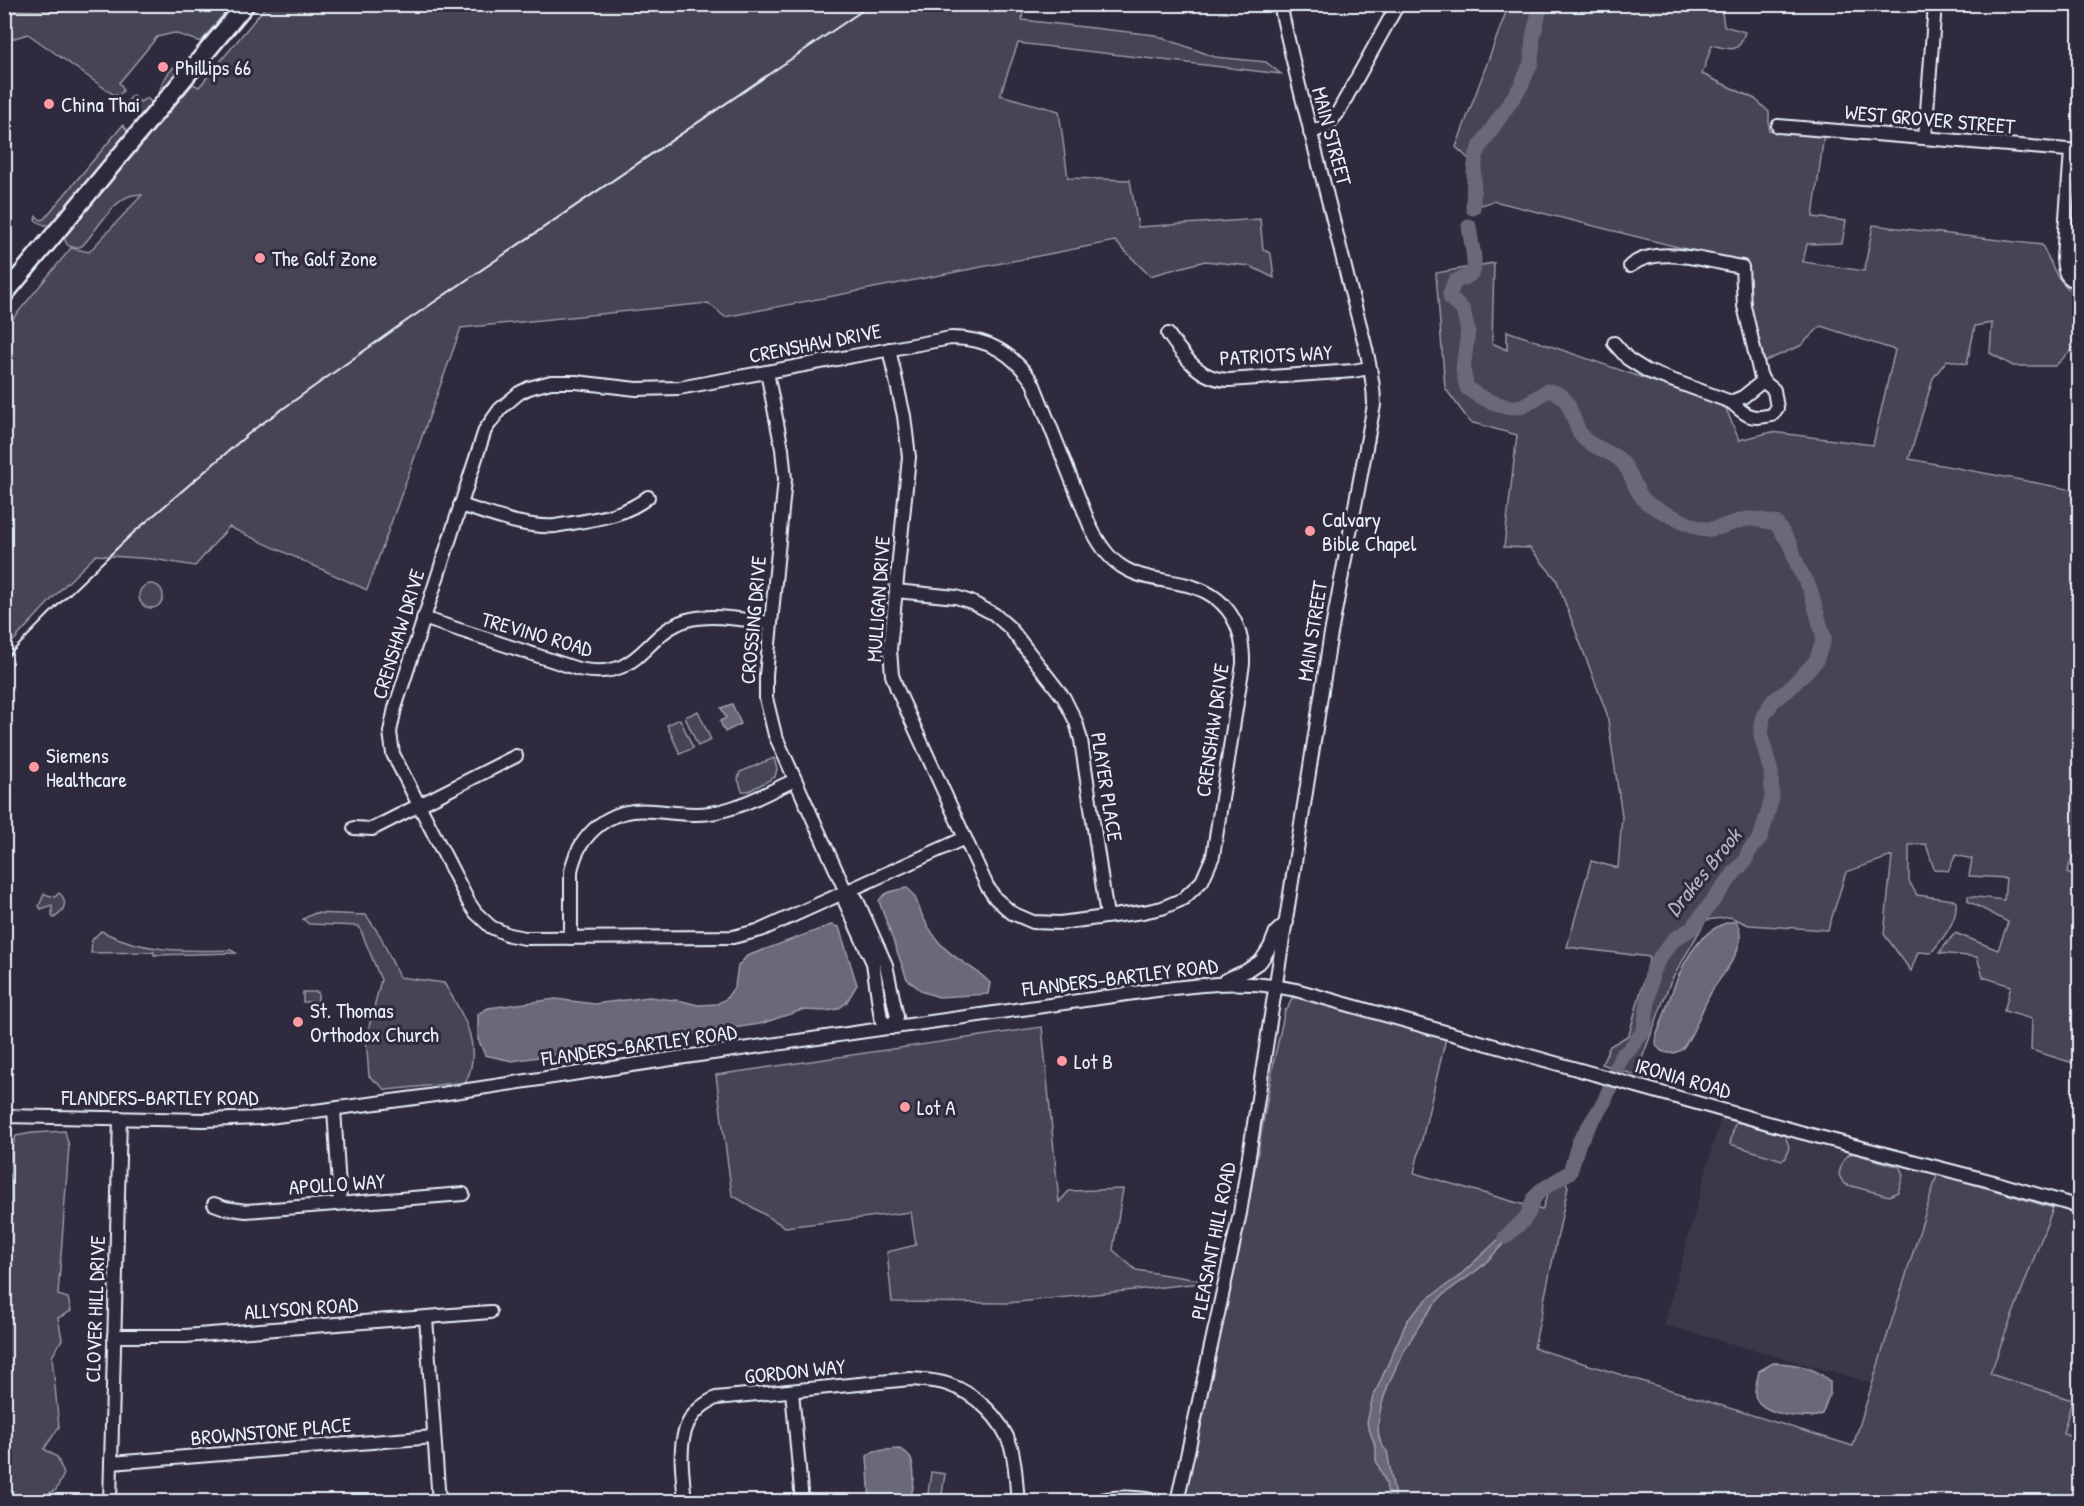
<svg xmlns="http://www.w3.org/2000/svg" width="2084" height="1506" font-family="'Patrick Hand',sans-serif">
<rect width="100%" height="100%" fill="#2f2a3d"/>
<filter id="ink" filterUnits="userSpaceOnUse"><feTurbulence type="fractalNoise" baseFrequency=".0167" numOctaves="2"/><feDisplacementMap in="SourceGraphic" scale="12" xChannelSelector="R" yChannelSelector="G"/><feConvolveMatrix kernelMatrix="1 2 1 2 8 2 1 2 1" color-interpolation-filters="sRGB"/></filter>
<g filter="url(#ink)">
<g fill="#3b3749">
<path d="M91,4L93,12L5,10V5Z"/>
<path d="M1722,1112L1937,1175L1872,1383L1664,1325Z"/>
<path d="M2053,1208L2079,1215V1438L2063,1433L2072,1401L1990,1374Z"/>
</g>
<g fill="#464455" stroke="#979aa6" stroke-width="1.5">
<path d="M1509,4L1721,5L1724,26L1745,32C1739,54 1731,50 1712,45L1702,74L1755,99L1769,112V130L1824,134L1813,217L1846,221L1842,243L1807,244L1803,262L1864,271L1873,225L2042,245L2057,276L2079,301V343L2055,366H2013L1990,353L1992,323L1975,326L1967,364L1947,360L1933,378L1909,459L2079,491L2080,847L2074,851L2067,873L2079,878V1065L2031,1050L2032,1019L2004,1011L2011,986L1983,977L1977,957L1939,953L1955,933L1998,950L2008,922L1968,901V896L2004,900L2006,878L1969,876L1972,859L1956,855L1948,871L1934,869L1926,844L1909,845V881L1917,895L1953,900L1956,902C1958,922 1942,939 1931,953L1918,952L1911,971L1884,934L1892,856L1846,872L1828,930L1749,925L1730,917L1706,920L1670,983L1640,1064L1655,1082L1602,1064L1610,1046L1629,1035L1650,957L1567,947L1591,861L1618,868L1622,816L1607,714L1556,579L1530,548L1504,547L1517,435L1470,422L1445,388L1436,273L1494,263L1492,343L1507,350V331L1725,406L1739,440L1772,432L1873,445L1895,350L1821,326L1800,346L1763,362L1752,319L1746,264L1494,201L1475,207L1476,166L1456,147Z"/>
<path d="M91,5V4L231,5L201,42L174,33L157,37L119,83L122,86L123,91L119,95H114L28,34L5,41V10L92,12Z"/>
<path d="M267,5H1024L1022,20L1155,35L1215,57L1266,62L1281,74L1018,43L1000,95L1059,111L1068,178L1130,180L1138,227L1260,219L1263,249L1271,254L1274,278L1250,266L1205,261L1150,276L1115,241L725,317L708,303L461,328L367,590L229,527L195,566L153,559L96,555L62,588L5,650V328L71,248L89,252L142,195C118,189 98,230 82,246C73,250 64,246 65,236L67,233L193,84L199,87Z"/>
<path d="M185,59L188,61L160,94C159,82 174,64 185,59Z"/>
<path d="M133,95L140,102L147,98L152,103L142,116L134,114L135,110L126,103Z"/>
<path d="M123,125L127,130L126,136L53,222C47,228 41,224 35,220L36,216L41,220L44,219Z"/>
<circle cx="151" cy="596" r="12"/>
<path d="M698,711L711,740L698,746L685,717Z"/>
<path d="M680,719L693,748L680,754L667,725Z"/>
<path d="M774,758L777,769L775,777L749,791H742L738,779L740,772Z"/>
<path d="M59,893C69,901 64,912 54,918L52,916V905L41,909L39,906L44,894L55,897Z"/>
<path d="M315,913L366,915L381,937L399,977L444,983C463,1015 483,1044 466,1082L386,1090L369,1076L366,1038L381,980L359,926L309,924L303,919Z"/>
<path d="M101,931C145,953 184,951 231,950L236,953L154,955V952L91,953L92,940Z"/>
<rect x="303" y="992" width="15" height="10"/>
<path d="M1301,997L1446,1038L1414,1173L1542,1210L1548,1193L1565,1179L1568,1187L1534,1348L1853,1446L1937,1175L1950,1177L2053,1208L1990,1374L2072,1400L2063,1433L2079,1438V1501L1181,1502L1250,1197L1274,1060L1285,1010H1287L1292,998Z"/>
<path d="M1042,1027L1059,1202L1069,1191L1123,1189L1113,1250L1136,1270L1211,1282L1008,1303L892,1302L887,1252L916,1245L911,1212L785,1227L732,1195L716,1075Z"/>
<path d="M1737,1122L1785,1135L1789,1147L1786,1158L1782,1160L1730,1144L1734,1126Z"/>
<path d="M65,1131L69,1146L58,1295L68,1298L71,1311L58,1318L62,1339L52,1357L59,1427L44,1449L57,1457L64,1474L56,1490L41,1497V1501H5L4,1290L9,1262L11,1152L16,1136L32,1133Z"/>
<path d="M1853,1153L1900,1167L1903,1176L1898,1192L1889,1196L1844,1184L1839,1175C1841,1165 1843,1156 1853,1153Z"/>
<path d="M931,1472L945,1474L941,1501H927Z"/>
</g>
<g fill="#696978" stroke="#9c9fab" stroke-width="1.5">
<path d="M732,704L741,724L725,732L720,721L726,718L721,708Z"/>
<path d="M907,888C916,894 918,907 923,917C927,925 933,934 938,941C954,961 975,966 990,983L988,994L939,997L923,992L907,979L879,901C884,891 897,890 907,888Z"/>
<path d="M1736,921C1749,944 1728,967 1715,986C1702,1005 1697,1030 1683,1048C1675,1057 1655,1054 1656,1040C1656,1033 1661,1025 1663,1018C1674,984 1693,925 1736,921Z"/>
<path d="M831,925L839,927L857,985L846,1003L838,1009L826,1011L802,1010L760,1024L512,1061L485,1055L478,1039V1014L488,1008L556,999L594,1004L649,997L682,1001L698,1005L717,1004L726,999L735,986L738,966L747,956Z"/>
<path d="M1515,1224H1522C1508,1238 1495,1254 1481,1267C1468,1278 1453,1286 1441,1297C1418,1319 1355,1426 1387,1451L1395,1497V1501H1389L1386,1483L1376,1460V1448L1367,1423L1372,1400L1407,1321L1427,1299L1458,1277Z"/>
<path d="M1773,1363C1793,1363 1816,1367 1830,1382V1393L1822,1414C1808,1422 1757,1414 1755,1395C1754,1388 1758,1378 1759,1371Z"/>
<path d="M898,1449C918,1452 916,1487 909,1501H870L867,1456L874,1451Z"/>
</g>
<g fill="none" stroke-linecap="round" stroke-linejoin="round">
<g stroke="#696978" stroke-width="15">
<path d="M1473,208L1474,172L1476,156L1481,145L1521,86L1531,63L1533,37L1541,4"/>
<path d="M1469,226C1470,238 1477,263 1473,271C1469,277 1461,279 1455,281L1450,293L1451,299L1463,310L1468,331L1463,370L1467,388C1478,397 1507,411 1521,406C1530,403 1538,396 1547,391C1573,390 1571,426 1584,439C1594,448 1610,451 1620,460C1633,472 1633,490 1646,502C1651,507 1696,528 1704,529C1718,531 1735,520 1748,519C1757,518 1767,522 1776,523L1790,544L1798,567L1810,589L1824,638L1816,661L1788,690L1773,701L1763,716L1761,736L1771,772L1772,798L1760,839L1749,851L1745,861L1735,872L1692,928L1673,940L1660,957L1652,972L1644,1030L1629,1050L1621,1056L1616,1070"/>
<path d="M1505,1237L1523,1221L1528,1214L1534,1198L1541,1190L1570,1172L1579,1142L1604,1102L1611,1085"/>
</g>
<defs>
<g id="minor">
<path d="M1778,126L2080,151"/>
<path d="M1310,133L1327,126L1337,114L1398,4"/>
<path d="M1925,138L1935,4"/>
<path d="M2071,151L2063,258C2064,271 2065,280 2080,282"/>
<path d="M1168,334C1184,356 1199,380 1229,380L1353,371L1369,368"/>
<path d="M951,338C988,338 1013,353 1033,383L1090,526C1098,542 1107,557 1121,566C1142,580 1164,579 1187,585C1227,595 1244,625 1243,664L1213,856L1202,881L1183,899L1162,908L1143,912L1060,923L1033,922L1012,913L995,898L987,886L965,838L761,930L733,937L525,938L509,935L491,927L476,913L469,903L393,754L390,732L395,708L485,430L500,409L519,393L529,388L551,382H576L636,389L679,388Z"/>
<path d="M1614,343L1628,359L1647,371L1731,402C1747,416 1750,420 1772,415L1777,408L1774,390L1763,381L1760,374L1744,306L1742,267C1711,262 1657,244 1630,266"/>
<path d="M889,349L904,416L909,457L890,650L892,675L897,689L965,838"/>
<path d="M767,372L782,449L785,479L766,675V698L775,735L846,892L845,902L873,963L881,1019L890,1028"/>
<path d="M1731,402L1743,397L1763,381"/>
<path d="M460,505C491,514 522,528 555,526C586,520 623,518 648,497"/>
<path d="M896,591L956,597L971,602L994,614L1010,628L1064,698L1076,722L1081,740L1107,916"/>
<path d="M423,618L578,669C642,682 642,634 687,620C713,613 744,620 770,623"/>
<path d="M354,828L372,829L516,756"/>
<path d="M846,892L856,898L886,965L897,1017L890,1028"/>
<path d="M571,938V871C575,852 583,838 599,825C635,797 669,819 710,813C740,809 768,792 795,780"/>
<path d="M1225,980L1246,971L1261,961L1270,947L1276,932L1287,922"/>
<path d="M334,1109L340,1203"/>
<path d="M4,1116L204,1120L261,1118L415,1098L678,1058L1141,992C1197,985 1240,978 1296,990L1800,1132L1990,1181L2080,1207"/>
<path d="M214,1204L225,1208L246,1211L463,1194"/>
<path d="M426,1318L439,1502"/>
<path d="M114,1336H185L490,1312"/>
<path d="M792,1391L802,1502"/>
<path d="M111,1463L434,1437"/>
<path d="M110,1502L120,1118"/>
<path d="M685,1502C682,1462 671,1418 716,1398L910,1379C923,1380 935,1380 947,1384C975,1393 1002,1418 1011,1447C1016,1464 1016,1483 1018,1502"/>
<path d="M1095,1502C1114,1495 1140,1497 1160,1502"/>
<path d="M1177,1502L1240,1213L1330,639L1374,405C1374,367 1357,317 1348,280C1326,188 1300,97 1280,4"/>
</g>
<path id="highway" d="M4,295L246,4"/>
</defs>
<use href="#minor" stroke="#e8f1f8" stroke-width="16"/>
<use href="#highway" stroke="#e8f1f8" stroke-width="21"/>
<use href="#minor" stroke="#2f2a3d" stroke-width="12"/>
<use href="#highway" stroke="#2f2a3d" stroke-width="16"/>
<path stroke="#e8f1f8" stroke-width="2" d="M4,660L60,603L132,534L253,430L399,326L872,4"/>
</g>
</g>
<g fill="#ff9aa2" stroke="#2f2a3d" stroke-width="2">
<circle cx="163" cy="67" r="6"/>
<circle cx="49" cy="104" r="6"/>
<circle cx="260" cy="258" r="6"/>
<circle cx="1310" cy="531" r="6"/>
<circle cx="34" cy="767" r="6"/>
<circle cx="298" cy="1022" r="6"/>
<circle cx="1062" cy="1061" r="6"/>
<circle cx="905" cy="1107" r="6"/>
</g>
<g text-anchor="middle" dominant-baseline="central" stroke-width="6" stroke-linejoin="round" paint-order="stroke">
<g font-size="21" fill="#e8f1f8" stroke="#2f2a3d" text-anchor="start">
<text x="175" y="67">Phillips 66</text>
<text x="61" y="104">China Thai</text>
<text x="272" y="258">The Golf Zone</text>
<text x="1322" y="519">Calvary<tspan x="1322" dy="24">Bible Chapel</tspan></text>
<text x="46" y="755">Siemens<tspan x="46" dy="24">Healthcare</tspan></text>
<text x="310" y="1010">St. Thomas<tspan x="310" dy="24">Orthodox Church</tspan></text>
<text x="1074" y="1061">Lot B</text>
<text x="917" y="1107">Lot A</text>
</g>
<g font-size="21" fill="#e8f1f8" stroke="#2f2a3d">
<text transform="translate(1930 119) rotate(5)">WEST GROVER STREET</text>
<text transform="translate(1332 136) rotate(75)">MAIN STREET</text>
<text transform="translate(815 343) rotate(-11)">CRENSHAW DRIVE</text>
<text transform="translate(1276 355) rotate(-3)">PATRIOTS WAY</text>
<text transform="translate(878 599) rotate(-86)">MULLIGAN DRIVE</text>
<text transform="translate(753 620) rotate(-85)">CROSSING DRIVE</text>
<text transform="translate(1312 631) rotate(-81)">MAIN STREET</text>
<text transform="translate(398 634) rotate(-73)">CRENSHAW DRIVE</text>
<text transform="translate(537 634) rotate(16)">TREVINO ROAD</text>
<text transform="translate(1212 730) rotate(-82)">CRENSHAW DRIVE</text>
<text transform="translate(1107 787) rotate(81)">PLAYER PLACE</text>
<text transform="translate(1120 977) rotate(-7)">FLANDERS-BARTLEY ROAD</text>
<text transform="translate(639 1045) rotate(-8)">FLANDERS-BARTLEY ROAD</text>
<text transform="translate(1683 1078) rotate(16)">IRONIA ROAD</text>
<text x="160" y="1097">FLANDERS-BARTLEY ROAD</text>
<text transform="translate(337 1184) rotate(-4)">APOLLO WAY</text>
<text transform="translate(1213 1241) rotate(-79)">PLEASANT HILL ROAD</text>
<text transform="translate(301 1308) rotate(-4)">ALLYSON ROAD</text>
<text transform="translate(95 1309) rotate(-88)">CLOVER HILL DRIVE</text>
<text transform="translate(795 1371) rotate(-6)">GORDON WAY</text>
<text transform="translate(271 1431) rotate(-5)">BROWNSTONE PLACE</text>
</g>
<g font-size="22" font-style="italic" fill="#afb4be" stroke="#2f2a3d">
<text transform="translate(1703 872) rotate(-51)">Drakes Brook</text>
</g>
</g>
<rect width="2084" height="1506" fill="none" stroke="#2f2a3d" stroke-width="24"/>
<rect x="12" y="12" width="2060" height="1482" fill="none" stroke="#e8f1f8" stroke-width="2" filter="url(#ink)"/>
</svg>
